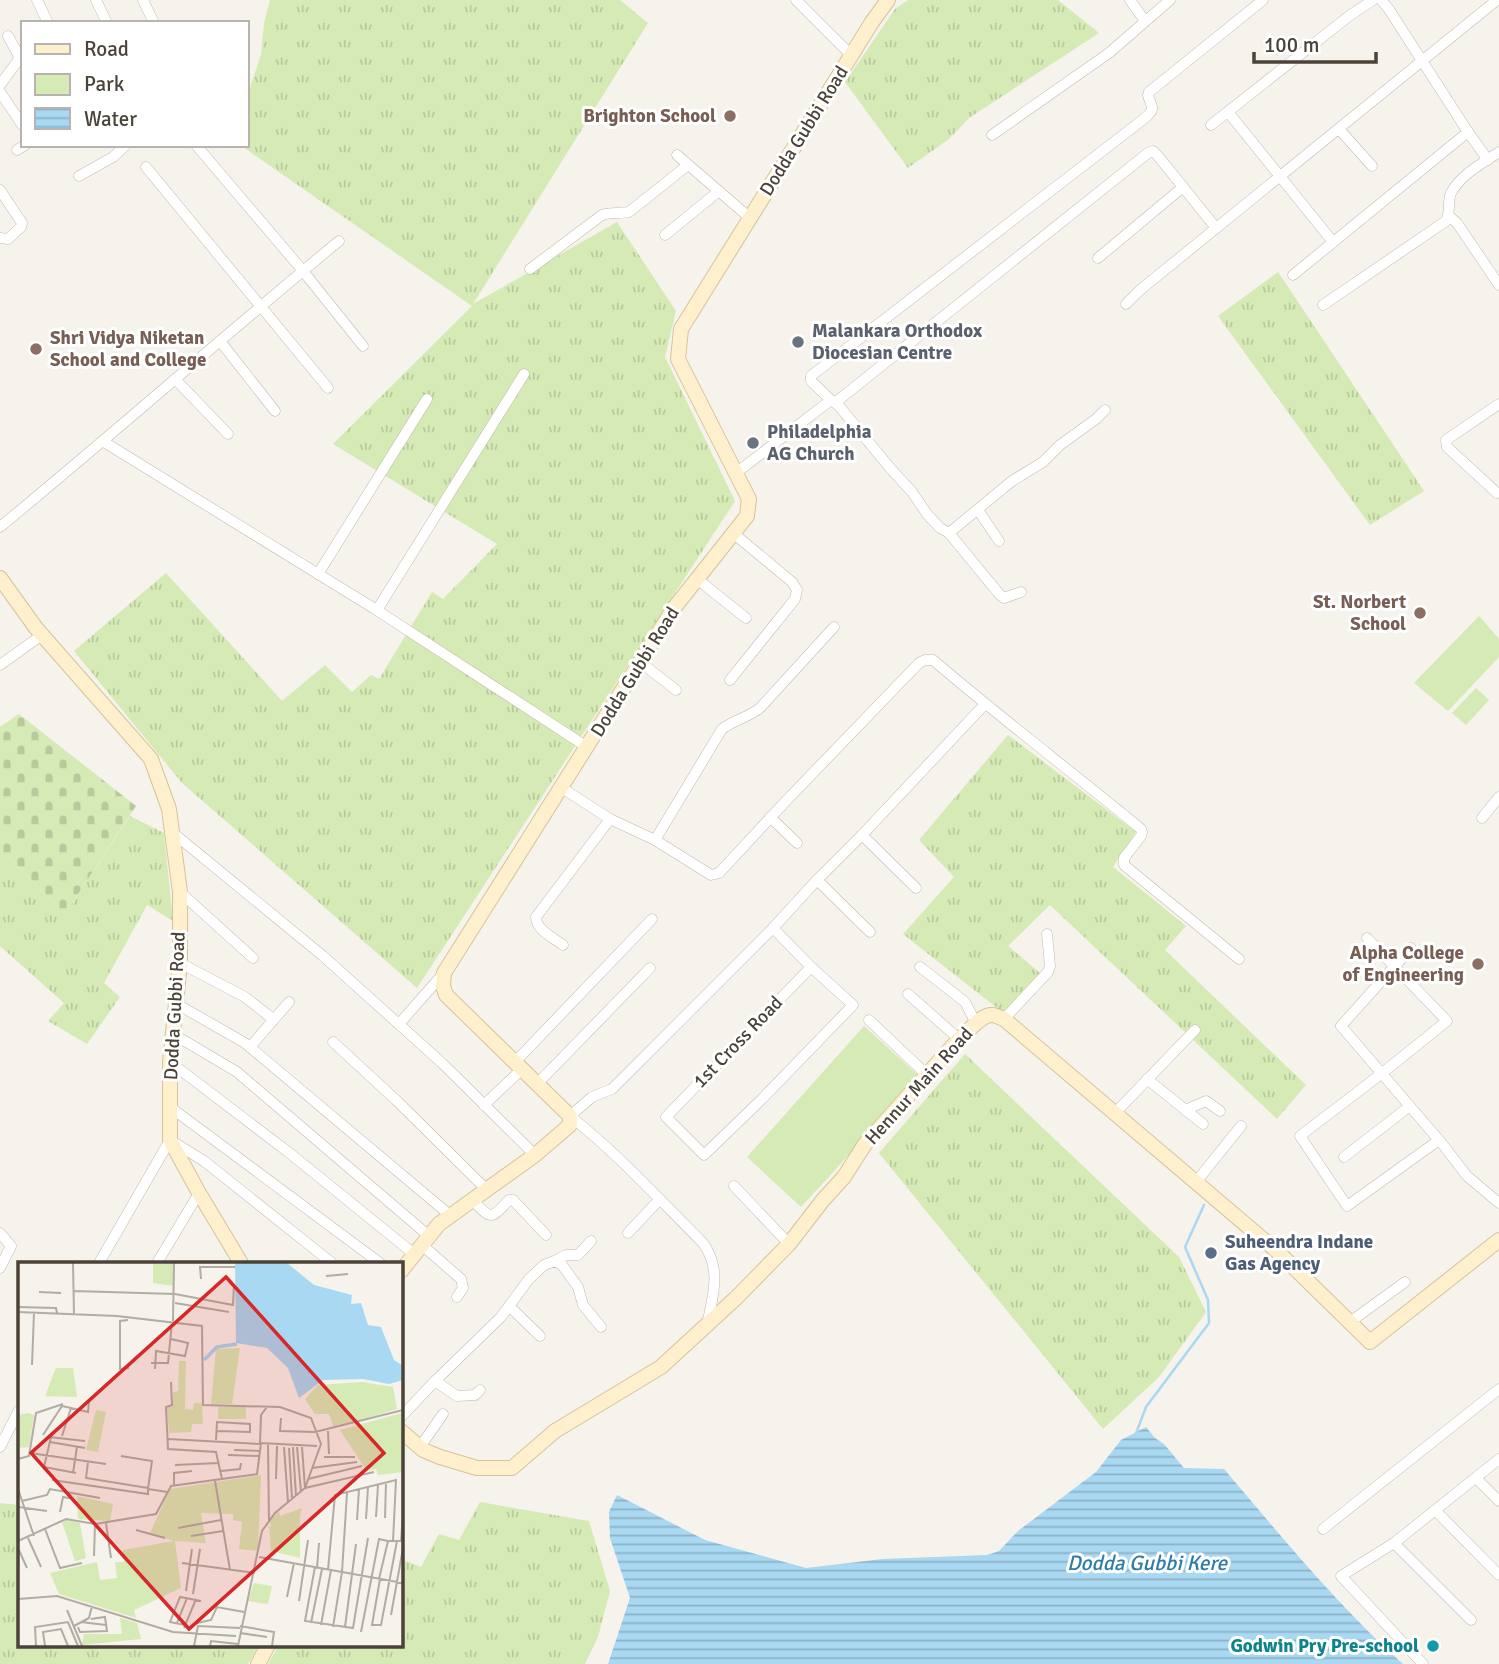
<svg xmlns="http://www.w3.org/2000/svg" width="1499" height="1664" font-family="Signika,sans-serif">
<defs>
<pattern id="grass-tufts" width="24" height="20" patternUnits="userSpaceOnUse" patternTransform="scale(1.75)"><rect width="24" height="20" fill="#d5eab5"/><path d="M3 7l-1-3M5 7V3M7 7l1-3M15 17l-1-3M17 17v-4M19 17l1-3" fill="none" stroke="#b8ca9c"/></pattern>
<pattern id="cemetery-stones" width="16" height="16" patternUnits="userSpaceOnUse" patternTransform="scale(1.75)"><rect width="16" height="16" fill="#d5eab5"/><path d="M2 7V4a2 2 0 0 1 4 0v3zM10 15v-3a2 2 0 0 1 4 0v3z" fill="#b8ca9c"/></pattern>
<pattern id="water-rules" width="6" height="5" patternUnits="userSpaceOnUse" patternTransform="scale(1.75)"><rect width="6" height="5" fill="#a9d8f2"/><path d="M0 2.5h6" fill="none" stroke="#8cb1c5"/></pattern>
</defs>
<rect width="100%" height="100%" fill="#f6f2ec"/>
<g fill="url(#grass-tufts)">
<path d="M270,0H620L648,23L473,304L617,222L676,311L665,357L735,501L417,988L182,783L74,651L166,573L282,701L325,665L352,692L371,675L379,679L432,592L443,599L497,544L333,444L472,306L240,145H247V96L261,55L264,23Z"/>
<path d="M908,0H1058L1099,33L969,118L949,139L908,168L845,82L895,9Z"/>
<path d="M1278,272L1424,491L1370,525L1218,316Z"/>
<path d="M1008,735L1136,832L1113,867L1186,926L1165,950L1306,1085L1277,1119L1050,905L1008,946L1041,974L1006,1015L903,934L954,877L919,840Z"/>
<path d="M130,816L164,833L173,921L147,905L104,983L120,997L87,1044L48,1021L64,1003L0,946V849L65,914Z"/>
<path d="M965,1054L1179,1257L1206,1312L1159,1377L1103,1429L879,1153Z"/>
<path d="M480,1502L589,1521L610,1591L598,1637L585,1664H268L279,1645H401V1559L421,1567L439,1534L459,1540Z"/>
<path d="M0,1503L19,1505V1645H259L248,1664H0Z"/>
</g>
<path fill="url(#cemetery-stones)" d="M19,714L136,806L65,914L0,849V727Z"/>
<g fill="#d5eab5">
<path d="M1479,616L1499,639V657L1448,711L1414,683Z"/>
<path d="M1476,688L1489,700L1466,725L1452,713Z"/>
<path d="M864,1026L920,1077L801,1207L747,1157Z"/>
</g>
<path fill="url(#water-rules)" d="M1146,1427L1155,1438L1164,1444L1184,1468L1224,1469C1281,1536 1337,1605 1403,1664H608L630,1598L610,1538L609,1512L617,1495L705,1540L806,1568L882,1559L987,1555L999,1551L1018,1531L1096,1472L1121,1440Z"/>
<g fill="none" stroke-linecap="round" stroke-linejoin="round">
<path stroke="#a9d8f2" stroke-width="2.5" d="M1135,1436L1146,1407L1209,1323L1208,1300L1185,1247L1204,1205"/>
<defs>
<g id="street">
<path d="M37,0L48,23"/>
<path d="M96,0L107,23"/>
<path d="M143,0L154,23"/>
<path d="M796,0L851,55"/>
<path d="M1130,0L1145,21"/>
<path d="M1381,0L1388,8L1468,132L1488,160"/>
<path d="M0,85L17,62L19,56L8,36"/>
<path d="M0,92L23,126"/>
<path d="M1228,112L1333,242"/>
<path d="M1211,125L1349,16L1373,0"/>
<path d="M1339,129L1372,166"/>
<path d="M992,135L1109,53L1170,0"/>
<path d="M196,145L303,271L363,346"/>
<path d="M17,150L25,145"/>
<path d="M677,155L750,218"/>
<path d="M146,167L328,388"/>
<path d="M79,176L113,157L126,145"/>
<path d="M0,190L22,223L21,227L8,239L0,238"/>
<path d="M1449,216L1457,223L1499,285"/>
<path d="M665,235L719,191"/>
<path d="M1098,258L1183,187"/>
<path d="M530,269L602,215C611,212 620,214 629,212L688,165"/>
<path d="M1293,275L1468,132"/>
<path d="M1126,304L1140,290L1497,0"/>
<path d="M1323,305L1446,221C1451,212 1447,202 1451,193C1460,175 1483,163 1499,152"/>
<path d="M220,341L275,411"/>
<path d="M175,379L228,434"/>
<path d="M831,400L811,381V376L1145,118C1157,107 1151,108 1148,95L1149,92L1263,0"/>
<path d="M836,402L1148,153L1153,151L1158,156L1216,228"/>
<path d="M104,442L375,609L587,747"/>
<path d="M736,473L831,400L839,406L890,468L912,492L927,514L940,528L949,533L1012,481L1043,462L1060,445L1096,419L1105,410"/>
<path d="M1497,493L1447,447L1446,440L1499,404"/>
<path d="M978,510L999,541"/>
<path d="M0,527C114,433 225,335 339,241"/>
<path d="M949,533L1000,595L1004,598L1021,592"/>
<path d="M318,574L427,399"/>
<path d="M697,579L746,618"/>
<path d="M377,610L524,374"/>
<path d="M640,662L676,690"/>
<path d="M0,665L42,635"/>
<path d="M730,680L795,599L797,590L792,582L733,533"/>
<path d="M562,788L610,819L655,840L711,875L719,873L785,802L919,663L925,660H933C1001,718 1072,772 1141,829L1142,832L1141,836L1124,858V865L1239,959"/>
<path d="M770,817L797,843"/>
<path d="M1482,818L1499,797"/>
<path d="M172,832L323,956L442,1063L535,1155"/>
<path d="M862,835L916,888"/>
<path d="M655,840L722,729C734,720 749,717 760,708L834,627"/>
<path d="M817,880L870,932"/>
<path d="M180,892L253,958"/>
<path d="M773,928L811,967L853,1005L763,1098L704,1155L666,1117L811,967"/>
<path d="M1367,938L1447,1021L1381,1074L1300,1136L1347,1206L1439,1140"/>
<path d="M563,945C554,938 536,930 536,917L610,819"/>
<path d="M1411,948L1341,1026L1444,1146L1467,1176L1499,1203"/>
<path d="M180,963L245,997L273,1019"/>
<path d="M920,967L965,1002L976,1023"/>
<path d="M908,994L959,1039"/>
<path d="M175,1003L245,1043L451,1216"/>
<path d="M1004,1019L1048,972L1050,966L1047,934"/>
<path d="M869,1020L927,1075"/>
<path d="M399,1024L443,974"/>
<path d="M173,1034L237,1072L429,1236"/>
<path d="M333,1042L396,1100L487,1190"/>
<path d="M250,1047L289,1002"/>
<path d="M170,1062L292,1155L414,1254"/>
<path d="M515,1062L652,919"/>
<path d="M1147,1079L1203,1124"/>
<path d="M537,1084L650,968"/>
<path d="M484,1105L522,1069"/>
<path d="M170,1107L380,1263"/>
<path d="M1185,1110L1206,1101L1220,1111"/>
<path d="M1115,1113L1195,1030"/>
<path d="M1344,1157L1410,1106"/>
<path d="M1196,1182L1241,1126"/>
<path d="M734,1186L789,1244"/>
<path d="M472,1200C492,1220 490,1220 509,1200H513L546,1235"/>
<path d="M0,1233L11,1246L0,1268"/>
<path d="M628,1233L659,1200"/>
<path d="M422,1245L461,1279L463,1288L457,1297"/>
<path d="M555,1261L566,1255H578L591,1241"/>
<path d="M99,1263L170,1140L204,1161L332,1263"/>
<path d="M157,1263L199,1193"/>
<path d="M509,1306L540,1336"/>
<path d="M1350,1322L1405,1282"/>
<path d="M707,1325C713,1296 722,1269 703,1243C660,1200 618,1154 570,1116L592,1097L612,1089L773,928L817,880L862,835L985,704"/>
<path d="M435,1381L457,1396L475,1395L480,1390"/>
<path d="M401,1417L435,1381L501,1317L529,1279L544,1265L555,1261L562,1265L578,1287L583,1305L601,1327"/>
<path d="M0,1447L19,1410"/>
<path d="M420,1447L443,1414"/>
<path d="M1476,1478L1499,1501"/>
<path d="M1435,1510L1499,1575"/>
<path d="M1323,1529L1499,1389"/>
<path d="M1394,1543L1471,1620"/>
<path d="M1423,1664L1341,1576L1394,1543L1499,1459"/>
</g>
<g id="secondary">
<path d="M0,578L36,628L151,759L169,809L180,892V963L170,1062V1140L199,1193L241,1263"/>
<path d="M401,1271L439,1224L535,1155L570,1125V1116L446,995L443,986L444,973L674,608L747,516L749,499L678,359L681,329L872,22L888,0"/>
<path d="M401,1431L423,1450L440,1457L477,1468H512L555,1431L661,1367L736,1298L789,1244L823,1200L844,1177L865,1144L959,1039C969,1032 980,1014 993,1015C995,1015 1003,1019 1004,1019L1278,1252L1370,1342L1499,1240"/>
<path d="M258,1664L268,1645"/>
</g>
</defs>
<use href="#street" stroke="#c2baae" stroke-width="11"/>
<use href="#secondary" stroke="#d6c39b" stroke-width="16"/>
<use href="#street" stroke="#fff" stroke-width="10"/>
<use href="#secondary" stroke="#fff0cd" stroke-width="14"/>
</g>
<g fill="#8d6e63" stroke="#fff" stroke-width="2.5">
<circle cx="730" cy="116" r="7"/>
<circle cx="36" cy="349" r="7"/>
<circle cx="1420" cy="613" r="7"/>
<circle cx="1478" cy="964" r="7"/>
</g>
<g fill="#6b7280" stroke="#fff" stroke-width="2.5">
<circle cx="798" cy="342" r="7"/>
<circle cx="753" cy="443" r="7"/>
</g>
<circle fill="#5c6f8a" stroke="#fff" stroke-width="2.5" cx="1211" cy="1253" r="7"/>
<circle fill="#0f9aa8" stroke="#fff" stroke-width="2.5" cx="1433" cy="1646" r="7"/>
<g text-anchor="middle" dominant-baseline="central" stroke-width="6" stroke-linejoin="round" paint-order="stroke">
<g font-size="19" font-weight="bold" fill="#785e54" stroke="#fff" text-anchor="end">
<text x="716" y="116">Brighton School</text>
<text x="50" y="338" text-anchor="start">Shri Vidya Niketan<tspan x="50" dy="22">School and College</tspan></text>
<text x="1406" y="602">St. Norbert<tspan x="1406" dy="22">School</tspan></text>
<text x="1464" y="953">Alpha College<tspan x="1464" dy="22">of Engineering</tspan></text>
</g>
<g font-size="19" fill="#4b4339" stroke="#fff">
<text transform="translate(804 131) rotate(-58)">Dodda Gubbi Road</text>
<text transform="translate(635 672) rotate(-58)">Dodda Gubbi Road</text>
<text transform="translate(175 1006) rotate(-87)">Dodda Gubbi Road</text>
<text transform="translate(738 1042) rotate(-46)">1st Cross Road</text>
<text transform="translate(919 1086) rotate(-48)">Hennur Main Road</text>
</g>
<g font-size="19" font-weight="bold" fill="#5b616d" stroke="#fff" text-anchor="start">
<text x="812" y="331">Malankara Orthodox<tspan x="812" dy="22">Diocesian Centre</tspan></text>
<text x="767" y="432">Philadelphia<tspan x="767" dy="22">AG Church</tspan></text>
</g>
<g font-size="19" font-weight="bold" fill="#4e5e75" stroke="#fff" text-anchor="start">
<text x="1225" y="1242">Suheendra Indane<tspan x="1225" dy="22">Gas Agency</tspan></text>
</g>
<g font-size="19" font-weight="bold" fill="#0d838f" stroke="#fff" text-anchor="end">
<text x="1419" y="1646">Godwin Pry Pre-school</text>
</g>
<g font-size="21" font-style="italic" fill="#2d7ba8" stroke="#fff">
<text x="1147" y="1563">Dodda Gubbi Kere</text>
</g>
</g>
<g transform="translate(18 1262)">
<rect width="385" height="385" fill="#f6f2ec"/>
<path d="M222,86L214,142H193L198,87ZM161,99H168L167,147L175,148L176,141H184L185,162H174L173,170L151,171L149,145L155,144V130L160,129ZM38,106H55L59,135L27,134ZM344,120L375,125L379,147L316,166L311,152H297L287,137L300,123ZM78,148L88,150L80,190L68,188ZM10,151L16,153L11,185L0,186V153ZM384,151L385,210L360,213L358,207L349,209L322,168ZM243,213L240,289L221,287L224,260L215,258V252L183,251L188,281L157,279L163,326L116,348L118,356L41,332L32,311L79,300L82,318L99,316L97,300H106L105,288L156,279L132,271L152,227ZM59,234L95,242L92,259L60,257ZM284,246L282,254V296L270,293L271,263L253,265L252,259L261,249L262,254ZM49,258L62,261L68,296L57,299L44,260ZM102,356L119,361L123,377L64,383L66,372H104Z" fill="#d5eab5"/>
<path d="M272,262L270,293L253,289L251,265Z" fill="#d5eab5"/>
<path d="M135,2H155L156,24L135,21ZM200,145H228V157H200ZM236,321L254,324L250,342L230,339Z" fill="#d5eab5"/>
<path d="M217,1H269L296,23L334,33L333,42L343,41L350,63L363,65L376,98L385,104V118L371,122L345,117L305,118L281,136L270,106L249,86L218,81Z" fill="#a9d8f2"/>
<path fill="none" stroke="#a9d8f2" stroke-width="3.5" d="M186,98L199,85L219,82"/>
<path fill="none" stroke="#b2aca4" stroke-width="2" d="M55,1L56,52M308,14L330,12M183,17L182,5H217M56,29L157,32L215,43L216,23M21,30L43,31M157,41L211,50M0,45L38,46L39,51M0,50L99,54L184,64L185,143L262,145L293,156L303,182L287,226L257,251L244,269L220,384M110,58L102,59V107L111,106M155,59L156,1M133,101H150L154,60M14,103L16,51M137,107L138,89L167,94L170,81L153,77M153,120L154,143L148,145L150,187L198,190L204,217M263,156L262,169L297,170L385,148M310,169L311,192M25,173L44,144L70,150L71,139M44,174L53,146M31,175L67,179M33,175L26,205L58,211M150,177L242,182L243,153L249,145M198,178L199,160L232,162V170L199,169M32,180L67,186M250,182L251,259M266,185L270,240M275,185L278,234M279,185L283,230M284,185L287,226L356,210M271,186L274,237M216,188L242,189M12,191L88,202M210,193L241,194M103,194L134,199L130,227L149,230M306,195H337M0,197L11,194L18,151L45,142M70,200L68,216L130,226M157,203L201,201M294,206L339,200M203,209L222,207L223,201M55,211L59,185M258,217L259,184M290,217L344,204M34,218L130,232V227M197,219L212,308M156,224V211L174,209M0,227L16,274M4,239L29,233L32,227L82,236M0,245L29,249M42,250L45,235L51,236L53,230M358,255L360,223M367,256L368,220M348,257L350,225M339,258L341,227M88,261L93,296M160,266L203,258M27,267L42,306L64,301M118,268L147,276M173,274L205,269M10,276L23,305M0,279L48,257L77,262L138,252L153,224L239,212L243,181L299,184M383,279L385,252M0,286L9,306M76,294L77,262M241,295L385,321M164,301L237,311M297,305L287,359L335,366L350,276M299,306L301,281M310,308L317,233L378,218L375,279M361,317L370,279H385M362,317L354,363H363L379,279M168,329L174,287M175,332L182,287M269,335L276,301M0,337L39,334L155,370L218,374M281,339L290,278M49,348L64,384M373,353L385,286M63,360L88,363M159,361L169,336M293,361L304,307M175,362L193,358L199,345L226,350M167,363L152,360L162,335L183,339M303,363L313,308M56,364L71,356L74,344M222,364L256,370L254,384M60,365L62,370L89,369L87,355L73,357M315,365L324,310L329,231M327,365L338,282M166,366L178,337M343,370L361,277L370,279M222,371L249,375M18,384L17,365L50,360L60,384M27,384L25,370L43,367L50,384M176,384L180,364L222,366M192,384L193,379L220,382"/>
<path fill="#d62828" fill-opacity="0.15" stroke="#d62828" stroke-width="3.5" d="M208,15L366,191L171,367L13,191Z"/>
<rect width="385" height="385" fill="none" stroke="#4b4339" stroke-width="3.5"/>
</g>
<rect x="21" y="21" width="228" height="126" fill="#ffffff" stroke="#b7b4b0" stroke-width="2"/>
<rect x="35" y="44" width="35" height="10" fill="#fff0cd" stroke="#b7b4b0" stroke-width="2"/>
<text x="84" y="56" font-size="21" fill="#4b4339">Road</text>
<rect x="35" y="74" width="35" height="21" fill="#d5eab5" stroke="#b7b4b0" stroke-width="2"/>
<text x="84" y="91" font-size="21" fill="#4b4339">Park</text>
<rect x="35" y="108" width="35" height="21" fill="url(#water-rules)" stroke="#b7b4b0" stroke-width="2"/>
<text x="84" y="126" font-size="21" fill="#4b4339">Water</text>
<path d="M1254 52v10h122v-10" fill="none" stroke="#4b4339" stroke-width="3.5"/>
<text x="1264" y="52" font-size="21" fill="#4b4339" stroke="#ffffff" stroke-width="5" paint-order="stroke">100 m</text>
</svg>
